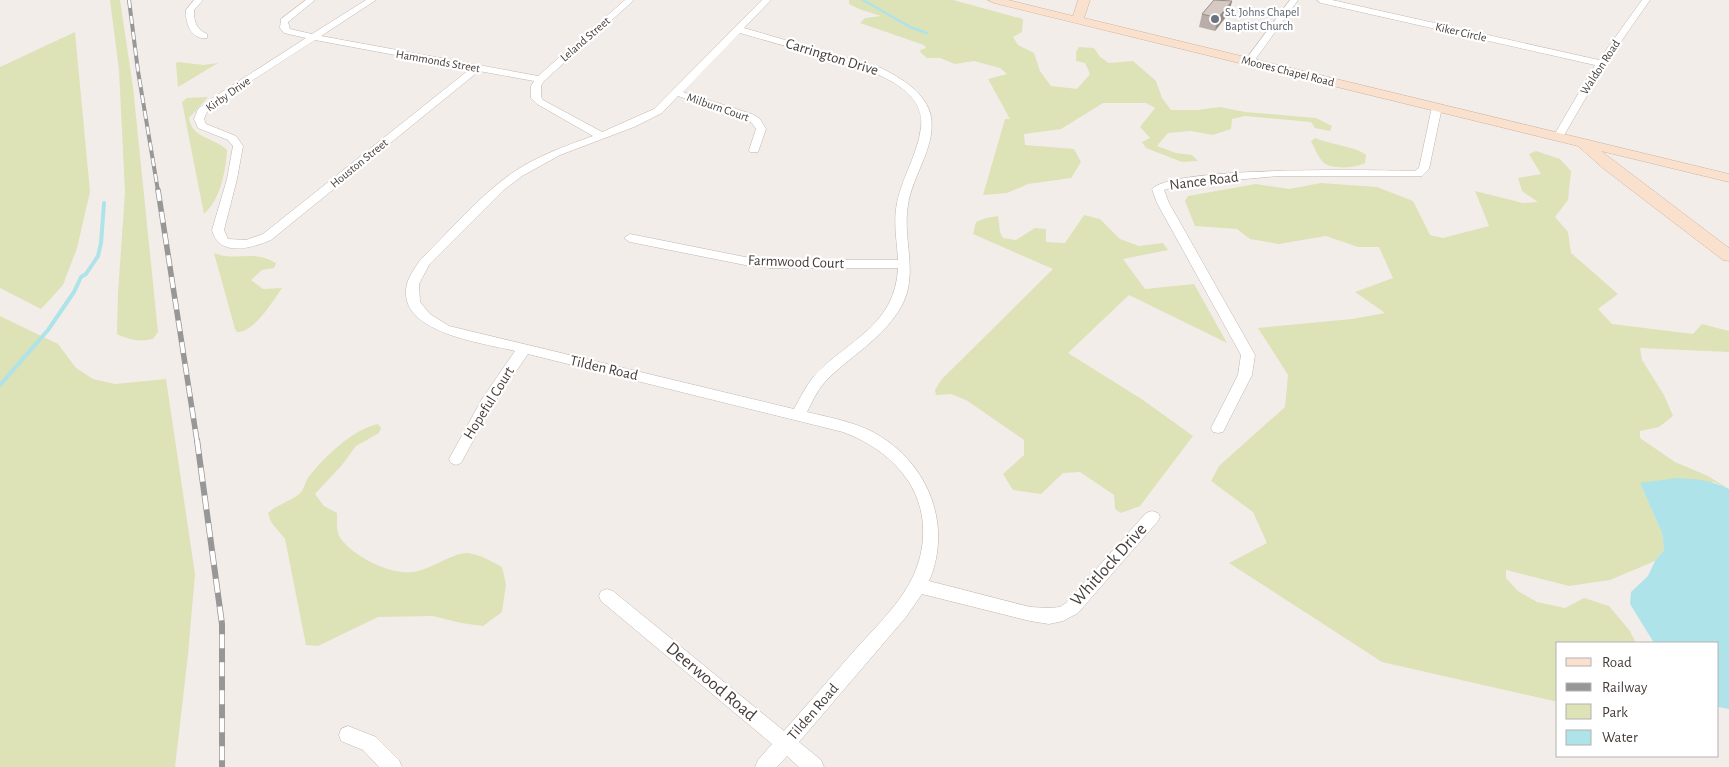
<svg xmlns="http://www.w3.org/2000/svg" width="1729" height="767" font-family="'Alegreya Sans',sans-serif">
<rect width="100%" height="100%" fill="#f3edea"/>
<g fill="#dde2b7">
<path d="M110,0H120L133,87L158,332L153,339C139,342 130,340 117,334L118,293L125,192L119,70Z"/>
<path d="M849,0H953L1023,19L1022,32L1013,37L1018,45L1034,53L1040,71L1051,86L1077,89L1090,74L1085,63L1076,61V52L1079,47L1094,48L1100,57L1109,63L1133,61L1156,81L1162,98L1171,110H1197L1220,107L1245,112L1316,118L1332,126L1330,131L1315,128L1311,122L1245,116L1232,119L1231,129L1213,135L1190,131L1168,133L1157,146L1176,153L1192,155L1198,161L1182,162L1146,148L1142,142L1150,138L1140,127L1155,108L1146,103H1103L1061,129L1024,134L1025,145L1074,149L1081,162L1071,178L1028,184L1007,193L983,195L1005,119H1010L988,79L1007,74L1000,68L974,61L955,64L940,58H927L921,53L920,50L926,48L924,45L860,23L865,18L881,16L859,9L849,4Z"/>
<path d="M75,32L90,192L77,248L63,285L41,309L0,288V67Z"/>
<path d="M179,62L203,65L218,63L178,87L176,63Z"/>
<path d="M208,97L189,118C192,139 214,137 227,150C226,171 220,200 204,214L182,102L187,98Z"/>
<path d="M1315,138C1328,144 1358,147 1366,155L1365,163C1356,168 1331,170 1323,162C1318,157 1314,147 1311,141Z"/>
<path d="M1536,151L1560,159L1571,171L1568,200L1555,217L1568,232L1571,253L1618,294L1598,309L1612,324L1693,334L1702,324L1729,331V352L1640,348L1642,360L1664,395L1673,416L1659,427L1640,431V438L1675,462L1708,476L1729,489L1714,482L1640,483L1662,533L1664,550L1655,561L1610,580L1569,586L1506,570V578L1518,591L1537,602L1565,608L1584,598L1609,606L1630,631L1636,643H1558V702L1382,662L1229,563L1267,543L1253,512L1211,481L1219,466L1285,407L1288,375L1258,328L1352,319L1385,313L1355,292L1393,278L1379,247H1358L1326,236L1279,244L1250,239L1237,229L1195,226L1185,201L1188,196L1256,184L1289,189L1321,183L1377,187L1413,201L1430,235L1443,238L1489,226L1475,191L1523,203L1538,202L1522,191L1518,178L1541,174L1529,154Z"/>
<path d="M1084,215L1100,219L1120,239L1139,246L1163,243L1168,250L1123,259L1145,289L1194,284L1227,343L1129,295L1068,353L1143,400L1193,436L1140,506L1121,513L1115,509L1114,495L1080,472L1063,473L1041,494L1013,490L1003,474L1024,455V440L966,400L951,394L936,395L935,390L942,379L1053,269L973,234L976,222L986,218L998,216L1000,232L1003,238L1016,240L1035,228L1046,229V242L1065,243Z"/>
<path d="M214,253C236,262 253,249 276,263L274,268L262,270L251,280L263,289L282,288C273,301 254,333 237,332L235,329Z"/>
<path d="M0,316L58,344L76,368L93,379L115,384L166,379L195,574L188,655L175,767H0Z"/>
<path d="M378,424L381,428L379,433L356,446L342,465L315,494L324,506L337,513C337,521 336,532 341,539C354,557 391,575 413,572C430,570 452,553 467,553C479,554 491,561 502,567L506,584L502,612L483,626L461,623L433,616L378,617L318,646L306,645L285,539L271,522L268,513C276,505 296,499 301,492C304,489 305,482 308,478C323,458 353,429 378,424Z"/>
</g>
<path fill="#ade3e9" d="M1677,478C1697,479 1711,480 1729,489V709L1718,707V643H1654L1630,604L1631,592L1648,576L1655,561L1664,550L1662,533L1640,483Z"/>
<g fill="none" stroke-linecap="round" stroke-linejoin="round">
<path stroke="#ade3e9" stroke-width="2.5" d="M863,0L910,27L927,33"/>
<path stroke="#ade3e9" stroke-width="4" d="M0,385L48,330L74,292L81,277L86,274L98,256L101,243L104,203"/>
<defs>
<g id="street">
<path d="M194,0H203L194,10C194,22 196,29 207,34V38C191,40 185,23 186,10Z"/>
<path d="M306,0H315L288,22L290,29L312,34L366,0H376L321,36L538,76L625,0H634L544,81L541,86V97L543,100L602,132L654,109L762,0H771L744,28L881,68C901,78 927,93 931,117C936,147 912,176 908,205C902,239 919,273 902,305C884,339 849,356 824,383C817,391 812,402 807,412C828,417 849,421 869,430C926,458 954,523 929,581L1030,607L1049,608L1060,607L1066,603L1146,513L1152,511L1158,513L1160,517L1158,521L1078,613L1063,621L1049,624L1030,621L922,594L906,617L799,742L821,760L824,767H799L787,756L777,767H755L758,760L772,744L601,601L599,596L601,591L607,589L613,591L784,731C808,704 831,677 855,650C885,616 921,586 923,536C924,517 919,498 909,482C893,458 870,442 843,432L528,354L492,406L461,463L456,465L451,463L449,459L482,399L515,351C484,343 395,333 407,284C409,276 415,268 420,260C450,231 478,197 512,173C537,156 565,146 593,136L537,104L531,98V86L534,81L479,71L271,240C252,248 219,258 212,230L227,179L233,146L228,140L198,128L194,119L198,109L211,99L306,38L284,33L280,28L281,19ZM740,33C764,40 789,47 813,54C846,64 927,79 921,127C918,154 902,177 897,203C893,222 897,241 898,260H770L745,257L630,234L624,238L630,242L745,265L770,268H898C895,326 849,339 814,376C806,386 800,398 794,409L449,326L430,314L420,302L419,284L429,265L505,189L522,176L560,155L634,127L662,113L678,96L744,118L752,123L756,129L749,150L750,152H758L766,129L760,119L752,114L683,92ZM315,40L470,69L263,234L246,240L228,239L224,230L237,179L243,146L236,136L206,124L204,119L207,112L217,103Z"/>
<path d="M1290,0H1298L1252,64H1246L1244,62Z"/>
<path d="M1317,0H1332L1599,60L1642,0H1650L1606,63L1563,137L1558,140L1553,137L1595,65L1321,3Z"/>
<path d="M1437,104L1442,107L1429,169L1422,176H1278L1181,185L1164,190L1169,203L1255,355L1252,375L1225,428L1223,432L1218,433L1213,432L1211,428L1238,375L1241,355L1157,203L1152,189C1172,166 1376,170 1415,171L1419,168L1432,107Z"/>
<path d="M348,726L376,737L399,760L402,767H379L363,750L341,741L339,735L341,729Z"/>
</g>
<path id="secondary" d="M988,0H1008L1073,16L1078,0H1090L1084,18L1729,174V182L1601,151L1729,248V261L1723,260L1604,169L1578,146L994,3Z"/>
</defs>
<use href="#street" stroke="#c0b6b0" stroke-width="1"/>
<use href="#secondary" stroke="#d0b4a0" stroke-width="1"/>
<use href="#street" fill="#fff" fill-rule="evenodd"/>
<use href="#secondary" fill="#f9e1ce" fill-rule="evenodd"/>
<defs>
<path id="rail-far2" d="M129,0L138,71L158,191"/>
<path id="rail-far1" d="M158,190L197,441"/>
<path id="rail" d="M197,440L222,624V767"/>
</defs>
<use href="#rail-far2" stroke="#979797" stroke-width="4"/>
<use href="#rail-far1" stroke="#979797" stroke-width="5.5"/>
<use href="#rail" stroke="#979797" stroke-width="6"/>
<use href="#rail-far2" stroke="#fff" stroke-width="2.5" stroke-dasharray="8" stroke-linecap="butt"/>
<use href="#rail-far1" stroke="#fff" stroke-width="4" stroke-dasharray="11" stroke-linecap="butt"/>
<use href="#rail" stroke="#fff" stroke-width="4.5" stroke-dasharray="14" stroke-linecap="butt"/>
</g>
<path fill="#b8ada8" d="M1232,1L1229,13L1215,31L1199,27L1202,14Z"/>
<path fill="#968d88" d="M1232,1L1229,13L1215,31L1218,18Z"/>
<path fill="#d6c9c3" stroke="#968d88" d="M1214,0L1232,1L1218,18L1202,14Z"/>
<circle fill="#6b7280" stroke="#fff" stroke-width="2" cx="1215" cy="19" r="5"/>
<g text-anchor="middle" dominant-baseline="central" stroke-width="4.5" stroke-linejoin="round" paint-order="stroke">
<g font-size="12" fill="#5b616d" stroke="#fff" text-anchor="start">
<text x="1225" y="12">St. Johns Chapel<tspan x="1225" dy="14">Baptist Church</tspan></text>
</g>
<g font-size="12" fill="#463d39" stroke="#fff">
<text transform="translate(1461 32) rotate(13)">Kiker Circle</text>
<text transform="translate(585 39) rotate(-41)">Leland Street</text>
<text transform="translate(438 61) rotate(10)">Hammonds Street</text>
<text transform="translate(1600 67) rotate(-57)">Waldon Road</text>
<text transform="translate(1288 71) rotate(14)">Moores Chapel Road</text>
<text transform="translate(228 94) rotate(-35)">Kirby Drive</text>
<text transform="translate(718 107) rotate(19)">Milburn Court</text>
<text transform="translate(359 163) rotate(-39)">Houston Street</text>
</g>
<g font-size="15" fill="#463d39" stroke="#fff">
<text transform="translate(832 57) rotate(17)">Carrington Drive</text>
<text transform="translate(1204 181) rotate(-7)">Nance Road</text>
<text transform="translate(796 262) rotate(2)">Farmwood Court</text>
<text transform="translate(604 368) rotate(13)">Tilden Road</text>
<text transform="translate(489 403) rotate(-58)">Hopeful Court</text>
<text transform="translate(813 712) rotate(-49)">Tilden Road</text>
</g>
<g font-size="18" fill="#463d39" stroke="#fff">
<text transform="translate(1109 565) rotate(-48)">Whitlock Drive</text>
<text transform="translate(711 682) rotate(40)">Deerwood Road</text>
</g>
</g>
<rect x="1556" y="642" width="162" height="115" fill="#ffffff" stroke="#b5b1b0"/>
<rect x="1566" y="658" width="25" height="8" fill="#f9e1ce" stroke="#b5b1b0"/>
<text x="1602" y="667" font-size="15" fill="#463d39">Road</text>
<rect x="1566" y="683" width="25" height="8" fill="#979797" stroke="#b5b1b0"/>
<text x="1602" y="692" font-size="15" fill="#463d39">Railway</text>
<rect x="1566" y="704" width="25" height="15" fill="#dde2b7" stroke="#b5b1b0"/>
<text x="1602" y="717" font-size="15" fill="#463d39">Park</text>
<rect x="1566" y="730" width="25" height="15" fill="#ade3e9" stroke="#b5b1b0"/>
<text x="1602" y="742" font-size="15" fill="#463d39">Water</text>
</svg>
